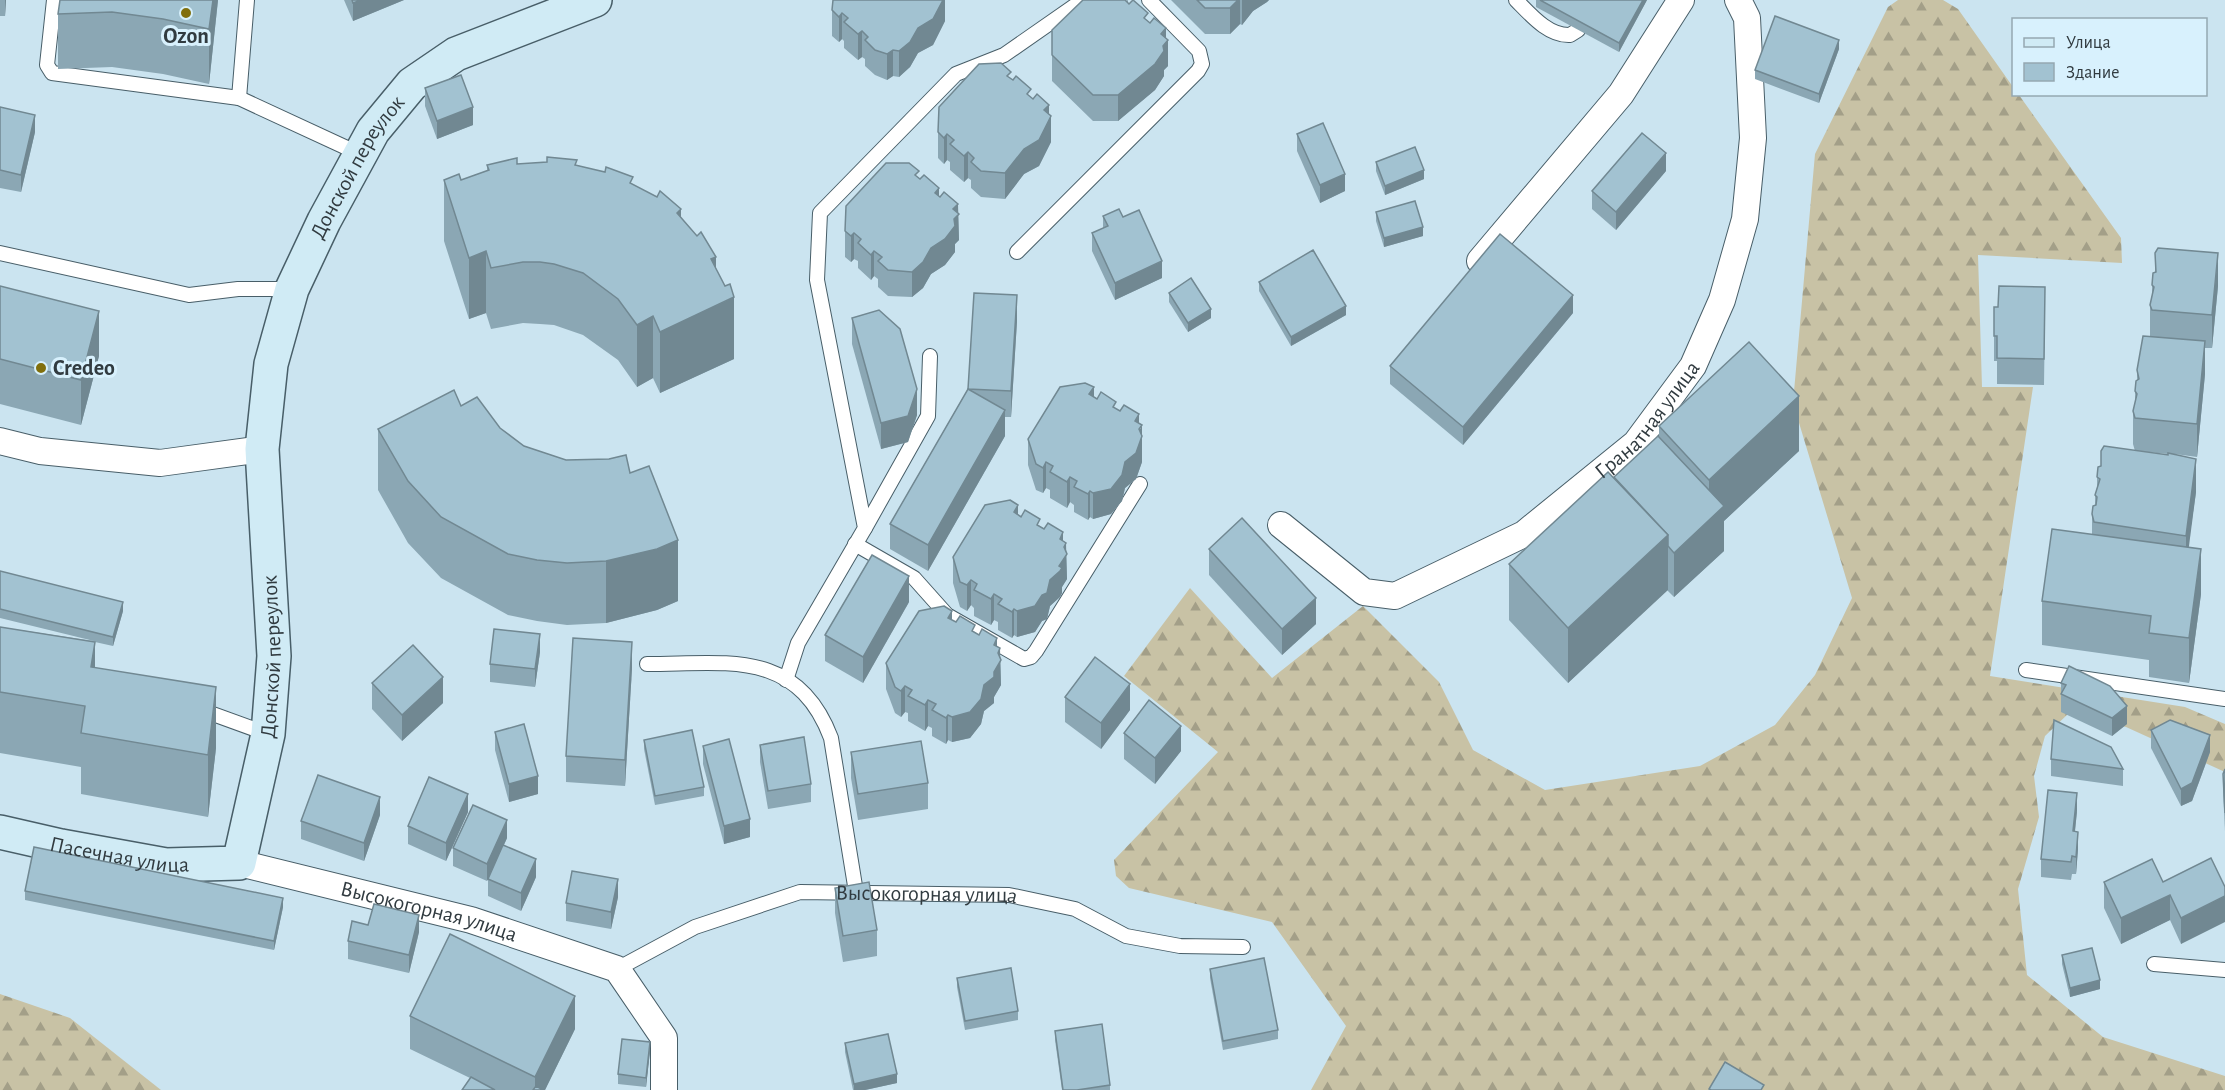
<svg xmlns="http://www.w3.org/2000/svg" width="2225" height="1090" font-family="'Alegreya Sans',sans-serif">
<defs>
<pattern id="forest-firs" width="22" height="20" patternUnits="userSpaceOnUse" patternTransform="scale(1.5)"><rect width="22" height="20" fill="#c8c2a5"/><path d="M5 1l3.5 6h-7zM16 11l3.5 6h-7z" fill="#a39f88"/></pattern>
</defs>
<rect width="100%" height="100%" fill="#cbe4f0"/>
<g fill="url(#forest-firs)">
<path d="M1898,0H1943L1958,9L2013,87L2014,94L2019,95L2121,238L2122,263L1978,255L1982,387H2033L1990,676L2185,707L2225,724V772L2126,727L2069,713L2045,736L2034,776L2039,817L2018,889L2027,975L2103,1037L2225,1076V1090H1311L1346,1026L1272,922L1129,888L1116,876L1114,860L1218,752L1124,676L1190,588L1272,678L1363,606L1439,682L1473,750L1545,790L1700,766L1775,725L1815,675L1852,598L1793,403L1815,154L1888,7Z"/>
<path d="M0,994L70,1018L161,1090H0Z"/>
</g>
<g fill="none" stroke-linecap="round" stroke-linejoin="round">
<defs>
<g id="lane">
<path d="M54,0L47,65L52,73L239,98L360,154"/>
<path d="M1516,0C1530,14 1548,36 1570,35L1578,30"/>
<path d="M239,98L247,0"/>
<path d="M1017,252L1198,71L1202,64L1199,51L1149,0"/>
<path d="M0,253L189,295L238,289H292"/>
<path d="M865,528L928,416L930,356"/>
<path d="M855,544L914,578L947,615L1024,659L1031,657L1036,651L1140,484"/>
<path d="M647,664C726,664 797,648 831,738L856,892"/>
<path d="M2026,670L2225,699"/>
<path d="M786,680L798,643L865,528L817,280L820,213L956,74L1004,55L1083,0"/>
<path d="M199,709L268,734"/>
<path d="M2154,964L2225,970"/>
<path id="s1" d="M617,969L695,927L800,892L1009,895L1075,909L1126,936L1180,946L1243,947"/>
</g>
<g id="street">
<path d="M1480,261L1621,94L1681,0"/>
<path d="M0,441L40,451L160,463L262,449"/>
<path id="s2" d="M1281,525L1364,592L1395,596L1524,534L1636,443L1693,366L1722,300L1745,219L1753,138L1747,18L1738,0"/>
<path id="s3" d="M239,863L471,920L617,969L664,1038V1090"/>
</g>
<g id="secondary">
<path id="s4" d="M0,832L61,846L166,865L239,863L268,734L274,656L262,449L271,364L292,289L324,221L373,131L412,84L456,54L595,0"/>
</g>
</defs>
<use href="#lane" stroke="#485e68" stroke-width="16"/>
<use href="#street" stroke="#485e68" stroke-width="28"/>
<use href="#secondary" stroke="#485e68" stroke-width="36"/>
<use href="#lane" stroke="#fff" stroke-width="14"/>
<use href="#street" stroke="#fff" stroke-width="26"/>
<use href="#secondary" stroke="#d0ebf5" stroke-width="33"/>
</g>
<g fill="#8ba7b4">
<path d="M0,0H6L5,16H0Z"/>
<path d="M218,0L209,84L163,74L112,67L58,69V14Z"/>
<path d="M344,0H404L353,21Z"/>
<path d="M945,0V21L933,45L918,53L910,67L899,77L893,76L887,80L875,75L865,66V59L862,57L858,60L844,48V41L842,39L839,42L832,36V10Z"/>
<path d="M1128,0V3L1166,38L1168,66L1164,70V76L1155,90L1118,121H1093L1052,81V30Z"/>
<path d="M1171,0H1269L1267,2L1253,11L1242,25L1240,24L1230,34H1205Z"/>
<path d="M1536,0H1647L1619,52L1536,7Z"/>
<path d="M1839,49L1819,103L1755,79V70Z"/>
<path d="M1011,79L1049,115L1051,142L1039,166L1024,174L1005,199L981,197L971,188V180L968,178L964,182L950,170V162L947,160L944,164L938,158V132Z"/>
<path d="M425,88L473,125L437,139L425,106Z"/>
<path d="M0,107L35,132L21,192L0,188Z"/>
<path d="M1297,134L1345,191L1320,203L1297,151Z"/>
<path d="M1376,162L1424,179L1385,195L1376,171Z"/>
<path d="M517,164L577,165L633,184L681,218L716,269L734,359L660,393L653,378L637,387L618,360L583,335L554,325L540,324L523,323L491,329L486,313L469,319L444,241V180H461L487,171V165Z"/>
<path d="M1666,171L1616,230L1592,209V191Z"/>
<path d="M919,178L958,213L959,240L955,244V252L945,265L931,274L923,288L912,297L888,296L878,287V279L874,276L871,280L858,268V261L854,259L851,262L845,257V231Z"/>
<path d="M1376,212L1423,236L1384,247L1376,221Z"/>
<path d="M1103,216L1123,217L1162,278L1115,300L1092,251V233L1103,228Z"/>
<path d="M2155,253L2218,286L2212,348H2205V374L2197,457L2175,454L2196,492L2188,547L2201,594L2189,683L2149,677V660L2042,645V601L2092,534V514L2095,506V495L2097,488V477L2101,466V451L2168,455V454L2135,451L2133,444V411L2135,404V391L2137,381V370L2150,336V305L2152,298V285L2155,272Z"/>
<path d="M1259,282L1346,315L1291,346L1259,291Z"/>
<path d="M0,286L99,356L81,425L0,404Z"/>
<path d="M1169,293L1211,318L1188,332L1169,302Z"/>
<path d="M1994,307L2045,313L2044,385L1997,384V361H1994Z"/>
<path d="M1573,313L1463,445L1390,384V366Z"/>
<path d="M852,318L917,415L908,442L881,449L852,344Z"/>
<path d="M1017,321L1011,417H1005V436L928,571L890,549V524L968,389Z"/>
<path d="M1094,397L1116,409L1142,434V462L1136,479L1125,488L1122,501L1111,514L1093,519L1090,517L1088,520L1074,512V505L1070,502L1067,508L1050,498V490L1046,488L1043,493L1036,490L1028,465V439Z"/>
<path d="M461,406L500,428L524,446L566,460L630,473L678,601L657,610L606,623L567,625L537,621L508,615L441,578L408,543L378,490V429Z"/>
<path d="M1659,426L1799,451L1724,521V551L1674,597L1667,590L1568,683L1509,620V564L1614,477L1659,437Z"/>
<path d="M1018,514L1040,526L1063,541L1066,552L1067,579L1062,587V593L1060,597L1050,606L1047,619L1042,621L1035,632L1017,637L1014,635L1012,638L998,630V622L994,620L991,625L974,616V608L971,605L967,611L960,607L953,583V557Z"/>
<path d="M1209,549L1316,624L1282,655L1209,575Z"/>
<path d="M0,571L123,611L113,646L95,642V668L216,748L208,817L81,794V767L0,753V627L94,641L0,618Z"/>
<path d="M909,602L863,683L825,661V635Z"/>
<path d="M952,620L975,632L997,647L1000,657L1001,685L994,697V703L984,711L981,724L970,738L952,742L948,740L946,744L932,736V728L928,726L925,731L908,721V713L905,712L901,717L895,713L886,689V663Z"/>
<path d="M540,652L535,687L490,682V664Z"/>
<path d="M2069,666L2127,724L2112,736L2061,712V683Z"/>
<path d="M632,668L625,786L566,782V756Z"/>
<path d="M372,683L443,703L402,741L372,709Z"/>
<path d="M1065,697L1130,710L1101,749L1065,722Z"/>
<path d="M2151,730L2210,752L2192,801L2181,806L2151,748Z"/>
<path d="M495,732L538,794L509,802L495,750Z"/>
<path d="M1124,733L1181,751L1155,784L1124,759Z"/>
<path d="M644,740L704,787V796L655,805L644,749Z"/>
<path d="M760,745L811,784V802L768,809L760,762Z"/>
<path d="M703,746L750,837L724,844L703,764Z"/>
<path d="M851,752L928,783V809L858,820L851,778Z"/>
<path d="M2051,759L2123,769V786L2051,776Z"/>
<path d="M2225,769V831L2223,792V774Z"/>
<path d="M2077,811L2075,831L2078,849L2076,874H2072L2071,880L2041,877V859Z"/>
<path d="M468,812L446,861L408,844V826Z"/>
<path d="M380,815L364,861L301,839V821Z"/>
<path d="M507,838L504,845L536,877L521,911L488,896V879L487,881L453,866V848Z"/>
<path d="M2104,882H2163L2225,885L2181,944L2170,920L2121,944L2104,908Z"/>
<path d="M835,888L877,930V956L843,962L835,913Z"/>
<path d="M25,891L283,907L274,950L25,900Z"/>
<path d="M618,897L611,929L566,921V903Z"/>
<path d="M368,925L419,932L409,973L348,959V941Z"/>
<path d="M2062,955L2100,989L2070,997L2062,964Z"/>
<path d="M1210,969L1278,1030V1039L1223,1050L1210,978Z"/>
<path d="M957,978L1018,1011V1020L965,1030L957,987Z"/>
<path d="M410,1016L575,1029L545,1090H462L470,1078L410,1049Z"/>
<path d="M1055,1031L1110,1085V1090H1062L1055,1040Z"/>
<path d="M845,1043L897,1083L865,1090H853L845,1052Z"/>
<path d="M650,1051L646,1087L618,1084V1074Z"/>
</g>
<g fill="#718892">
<path d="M5,0H6L5,16Z"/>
<path d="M213,0H218L209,84V29Z"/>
<path d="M361,0H404L353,21V3Z"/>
<path d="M938,0H945V21L933,45L918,53L910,67L899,77V51L918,28Z"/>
<path d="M1238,0H1240V24L1230,34V8Z"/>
<path d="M1242,0H1269L1267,2L1253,11L1242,25Z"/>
<path d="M1643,0H1647L1619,52V43Z"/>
<path d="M842,13V39L839,42V17Z"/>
<path d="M1166,28V42L1168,40V66L1164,70V76L1155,90L1118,121V95Z"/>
<path d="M862,31V57L858,60V34Z"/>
<path d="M1839,40V49L1819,103V94Z"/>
<path d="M893,50V76L887,80V54Z"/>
<path d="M1049,105V120L1051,116V142L1039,166L1024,174L1005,199V173L1044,110Z"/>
<path d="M473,107V125L437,139V121Z"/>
<path d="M35,115V132L21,192V175Z"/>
<path d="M947,134V160L944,164V138Z"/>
<path d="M968,152V178L964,182V156Z"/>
<path d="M1666,153V171L1616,230V212Z"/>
<path d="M1424,170V179L1385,195V186Z"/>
<path d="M1345,174V191L1320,203V185Z"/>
<path d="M939,188V214L935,193Z"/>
<path d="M958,204L959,240L955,244V252L945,265L931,274L923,288L912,297V272L953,209Z"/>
<path d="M681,209V271L677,213Z"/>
<path d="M1423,227V236L1384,247V238Z"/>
<path d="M854,233V259L851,262V236Z"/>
<path d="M486,251V313L469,319V258Z"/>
<path d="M874,251V276L871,280V255Z"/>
<path d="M2218,253V286L2212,348V315Z"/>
<path d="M716,257V306L734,297V359L660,393V332L711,259Z"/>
<path d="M1162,261V278L1115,300V283Z"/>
<path d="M1017,295V321L1011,417V391Z"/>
<path d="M1573,295V313L1463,445V427Z"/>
<path d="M1346,306V315L1291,346V337Z"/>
<path d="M1211,309V318L1188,332V323Z"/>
<path d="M99,311V356L81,425V380Z"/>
<path d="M653,316V378L637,387V325Z"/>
<path d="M2205,341V374L2197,457V424Z"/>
<path d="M1094,387V413L1089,394Z"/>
<path d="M917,389V415L908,442L881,449V423Z"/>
<path d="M1799,396V451L1724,521V551L1674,597V553L1709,520V480Z"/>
<path d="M1005,410V436L928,571V545Z"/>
<path d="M1139,414V440L1135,421Z"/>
<path d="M1142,425V462L1136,479L1125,488L1122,501L1111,514L1093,519V493L1125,462Z"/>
<path d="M2196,459V492L2186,569V536Z"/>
<path d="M1046,462V488L1043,493V468Z"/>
<path d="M1070,477V502L1067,508V482Z"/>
<path d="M1090,491V517L1088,520V494Z"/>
<path d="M1018,505V531L1014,512Z"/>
<path d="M1063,532V558L1060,539Z"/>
<path d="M1668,535V590L1568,683V628Z"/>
<path d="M678,540V601L657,610L606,623V561Z"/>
<path d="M1066,543L1067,579L1062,587V593L1060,597L1050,606L1047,619L1042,621L1035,632L1017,637V611L1050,580L1059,566L1064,547Z"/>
<path d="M2201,549V594L2189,683V638Z"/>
<path d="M909,576V602L863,683V657Z"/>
<path d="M971,580V605L967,611V585Z"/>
<path d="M994,594V620L991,625V599Z"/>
<path d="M1316,598V624L1282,655V629Z"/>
<path d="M123,602V611L113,646V637Z"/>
<path d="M1014,609V635L1012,638V612Z"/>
<path d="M952,611V637L948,618Z"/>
<path d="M540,634V652L535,687V669Z"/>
<path d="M997,638V664L994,645Z"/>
<path d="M95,642V703L91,667Z"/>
<path d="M632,642V668L625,786V760Z"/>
<path d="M1000,648L1001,685L994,697V703L984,711L981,724L970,738L952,742V717L984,685L994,672L998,653Z"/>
<path d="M443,677V703L402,741V715Z"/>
<path d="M1130,684V710L1101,749V723Z"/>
<path d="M905,686V712L901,717V691Z"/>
<path d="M216,687V748L208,817V755Z"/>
<path d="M928,700V726L925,731V705Z"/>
<path d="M2127,706V724L2112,736V718Z"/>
<path d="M948,715V740L946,744V718Z"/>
<path d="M1181,726V751L1155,784V758Z"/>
<path d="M2210,735V752L2192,801L2181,806V789Z"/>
<path d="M538,776V794L509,802V784Z"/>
<path d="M2077,793V811L2073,849V831Z"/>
<path d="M468,794V812L446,861V843Z"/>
<path d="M380,797V815L364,861V843Z"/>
<path d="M750,819V837L724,844V826Z"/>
<path d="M507,820V838L487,881V864Z"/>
<path d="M2078,832V849L2076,874V857Z"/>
<path d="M536,859V877L521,911V893Z"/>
<path d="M618,879V897L611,929V912Z"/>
<path d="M2170,895V920L2121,944V918Z"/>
<path d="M2225,896V922L2181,944V918Z"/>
<path d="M283,898V907L274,950V941Z"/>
<path d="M419,915V932L409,973V955Z"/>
<path d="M2100,980V989L2070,997V988Z"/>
<path d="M575,996V1029L545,1090H535V1077Z"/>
<path d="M650,1042V1051L646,1087V1078Z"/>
<path d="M897,1074V1083L865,1090H854V1084Z"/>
</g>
<g fill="#a2c2d1" stroke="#718892" stroke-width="1.5">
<path d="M60,0H213L209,29L163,19L112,12L58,14Z"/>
<path d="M352,0H361L353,3Z"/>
<path d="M833,0H943L933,19L918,28L910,42L899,51L893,50L887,54L875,50L865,40L868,37L862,31L858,34L844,22L848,18L842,13L839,17L832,10Z"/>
<path d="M1083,0H1125L1129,4L1133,0L1148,13L1144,18L1150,23L1154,18L1166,28L1161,34L1168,40L1163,46L1164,51L1155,64L1118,95H1093L1052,55V30Z"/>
<path d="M1197,0H1238L1230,8H1205Z"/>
<path d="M1540,0H1643L1619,43Z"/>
<path d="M1775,16L1839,40L1819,94L1755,70Z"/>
<path d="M1001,63L1011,72L1007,76L1013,80L1016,76L1031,89L1027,94L1033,99L1037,94L1049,105L1044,110L1051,116L1039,140L1024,149L1005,173L981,171L971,162L974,158L968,152L964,156L950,144L954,140L947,134L944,138L938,132L939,107L979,64Z"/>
<path d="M461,75L473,107L437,121L425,88Z"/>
<path d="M0,107L35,115L21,175L0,170Z"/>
<path d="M1323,123L1345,174L1320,185L1297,134Z"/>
<path d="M1642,133L1666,153L1616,212L1592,191Z"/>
<path d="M1415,147L1424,170L1385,186L1376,162Z"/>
<path d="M547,157L577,160L575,165L605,172L606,167L633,177L630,183L657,197L660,191L681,209L677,213L697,236L701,232L716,257L711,259L725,286L730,284L734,297L660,332L653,316L637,325L618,299L583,273L554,264L540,262H523L491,268L486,251L469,258L444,180L459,174L461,180L489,170L487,165L517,158V164L547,162Z"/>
<path d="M886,163H909L919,171L915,175L920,179L924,175L939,188L935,193L940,197L944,192L958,204L953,209L959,214L954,219L955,226L945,239L931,248L923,262L912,272L888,270L878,261L882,257L874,251L871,255L858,243L861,239L854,233L851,236L845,231L846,206Z"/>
<path d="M1415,201L1423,227L1384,238L1376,212Z"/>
<path d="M1119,209L1123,217L1139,210L1162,261L1115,283L1092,233L1108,226L1103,216Z"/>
<path d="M1500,234L1573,295L1463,427L1390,366Z"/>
<path d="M2158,248L2218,253L2212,315L2152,310L2150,305L2154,287L2152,285L2153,273L2156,272L2155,253Z"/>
<path d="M1313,250L1346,306L1291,337L1259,282Z"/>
<path d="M1191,278L1211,309L1188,323L1169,293Z"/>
<path d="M0,286L99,311L81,380L0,359Z"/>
<path d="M1999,286L2045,287L2044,359L1997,358V336H1994V307H1998Z"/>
<path d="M974,293L1017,295L1011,391L968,389Z"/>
<path d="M879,310L900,329L917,389L908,416L881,423L852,318Z"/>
<path d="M2143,336L2205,341L2197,424L2135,418L2133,411L2137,394L2135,391L2136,381L2139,379L2137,370Z"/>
<path d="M1749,342L1799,396L1709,480L1659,426Z"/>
<path d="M1085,383L1094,387L1089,394L1097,399L1101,392L1116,402L1113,407L1120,411L1124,405L1139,414L1135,421L1142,425L1139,429L1142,436L1136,453L1125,462L1122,475L1111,489L1093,493L1090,491L1088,494L1074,487L1077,481L1070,477L1067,482L1050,472L1053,466L1046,462L1043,468L1036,464L1028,439L1060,387Z"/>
<path d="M968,389L1005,410L928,545L890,524Z"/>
<path d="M454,390L461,406L477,397L500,428L524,446L566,460L609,459L626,455L630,473L649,466L678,540L657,549L606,561L567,563L537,560L508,554L441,517L408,481L378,429Z"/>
<path d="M1658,436L1724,506L1674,553L1668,546V535L1614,477Z"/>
<path d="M2104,446L2168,455V453L2196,459L2186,536L2094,522L2092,514L2093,506L2096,505L2097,497L2095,495L2100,479L2097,477L2098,467L2101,466V451Z"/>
<path d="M1608,472L1668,535L1568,628L1509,564Z"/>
<path d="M1010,500L1018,505L1014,512L1021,517L1025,510L1040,519L1037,525L1044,529L1048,523L1063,532L1060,539L1066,543L1064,547L1067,554L1059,566L1062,568L1060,571L1050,580L1047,593L1042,595L1035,606L1017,611L1014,609L1012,612L998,604L1002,599L994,594L991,599L974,590L977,584L971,580L967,585L960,582L953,557L985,505Z"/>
<path d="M1242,518L1316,598L1282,629L1209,549Z"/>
<path d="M2052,529L2201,549L2189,638L2149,633L2151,616L2042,601Z"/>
<path d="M872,555L909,576L863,657L825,635Z"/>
<path d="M0,571L123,602L113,637L0,609Z"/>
<path d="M944,606L952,611L948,618L956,622L960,616L975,625L972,631L979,635L982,629L997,638L994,645L1000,648L998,653L1001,660L994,672V677L984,685L981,699L970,712L952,717L948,715L946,718L932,710L936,704L928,700L925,705L908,696L912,690L905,686L901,691L895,687L886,663L919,611Z"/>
<path d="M0,627L95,642L91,667L216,687L208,755L81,733L85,706L0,692Z"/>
<path d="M494,629L540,634L535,669L490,664Z"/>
<path d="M573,638L632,642L625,760L566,756Z"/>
<path d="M413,645L443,677L402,715L372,683Z"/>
<path d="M1095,657L1130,684L1101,723L1065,697Z"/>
<path d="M2069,666L2110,686L2127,706L2112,718L2061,694L2066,685L2061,683Z"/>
<path d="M1149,700L1181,726L1155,758L1124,733Z"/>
<path d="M2054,720L2111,747L2123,769L2051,759Z"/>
<path d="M2170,720L2210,735L2192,783L2181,789L2151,730Z"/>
<path d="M524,724L538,776L509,784L495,732Z"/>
<path d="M692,730L704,787L655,796L644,740Z"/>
<path d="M804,737L811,784L768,791L760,745Z"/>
<path d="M729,739L750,819L724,826L703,746Z"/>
<path d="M921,741L928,783L858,794L851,752Z"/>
<path d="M2225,769V813L2223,774Z"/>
<path d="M318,775L380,797L364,843L301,821Z"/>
<path d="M429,777L468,794L446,843L408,826Z"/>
<path d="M2048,790L2077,793L2073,831L2078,832L2076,857L2072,856L2071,862L2041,859Z"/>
<path d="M473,805L507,820L487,864L453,848Z"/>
<path d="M503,845L536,859L521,893L488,879Z"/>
<path d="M34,847L283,898L274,941L25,891Z"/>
<path d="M2211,858L2225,887V896L2181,918L2170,895L2121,918L2104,882L2152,859L2163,882Z"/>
<path d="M572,871L618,879L611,912L566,903Z"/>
<path d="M869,882L877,930L843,936L835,888Z"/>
<path d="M374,904L419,915L409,955L348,941L352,921L368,925Z"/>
<path d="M450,934L575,996L535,1077L410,1016Z"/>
<path d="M2092,948L2100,980L2070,988L2062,955Z"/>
<path d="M1264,958L1278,1030L1223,1041L1210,969Z"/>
<path d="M1011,968L1018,1011L965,1021L957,978Z"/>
<path d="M1102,1024L1110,1085L1077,1090H1063L1055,1031Z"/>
<path d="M888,1034L897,1074L854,1084L845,1043Z"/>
<path d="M622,1039L650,1042L646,1078L618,1074Z"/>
<path d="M1725,1062L1764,1085L1761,1090H1711L1709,1089Z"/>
<path d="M471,1077L495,1090H462Z"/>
<path d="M536,1086L543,1090H533Z"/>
</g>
<g fill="#816f0d" stroke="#d8f1fd" stroke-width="2">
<circle cx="186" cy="13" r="6"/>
<circle cx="41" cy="368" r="6"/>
</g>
<g text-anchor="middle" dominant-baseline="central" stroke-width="6" stroke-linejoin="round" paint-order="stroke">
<g font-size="22" font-weight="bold" fill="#313b40" stroke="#d8f1fd">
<text x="186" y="36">Ozon</text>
<text x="53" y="368" text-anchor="start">Credeo</text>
</g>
<g font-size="22" fill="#313b40" stroke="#d8f1fd">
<text stroke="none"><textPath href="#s4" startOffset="962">Донской переулок</textPath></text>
<text stroke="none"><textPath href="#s2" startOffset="450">Гранатная улица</textPath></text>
<text stroke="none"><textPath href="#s4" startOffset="452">Донской переулок</textPath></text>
<text stroke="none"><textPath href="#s4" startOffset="122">Пасечная улица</textPath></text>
<text stroke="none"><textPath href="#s1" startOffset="326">Высокогорная улица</textPath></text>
<text stroke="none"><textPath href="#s3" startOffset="196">Высокогорная улица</textPath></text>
</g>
</g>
<rect x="2012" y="18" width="195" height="78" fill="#d8f1fd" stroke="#95a8b1" stroke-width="1.5"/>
<rect x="2024" y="38" width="30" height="9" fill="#d0ebf5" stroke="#95a8b1" stroke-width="1.5"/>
<text x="2066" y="48" font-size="18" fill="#313b40">Улица</text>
<rect x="2024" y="63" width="30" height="18" fill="#a2c2d1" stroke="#95a8b1" stroke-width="1.5"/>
<text x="2066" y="78" font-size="18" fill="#313b40">Здание</text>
</svg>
